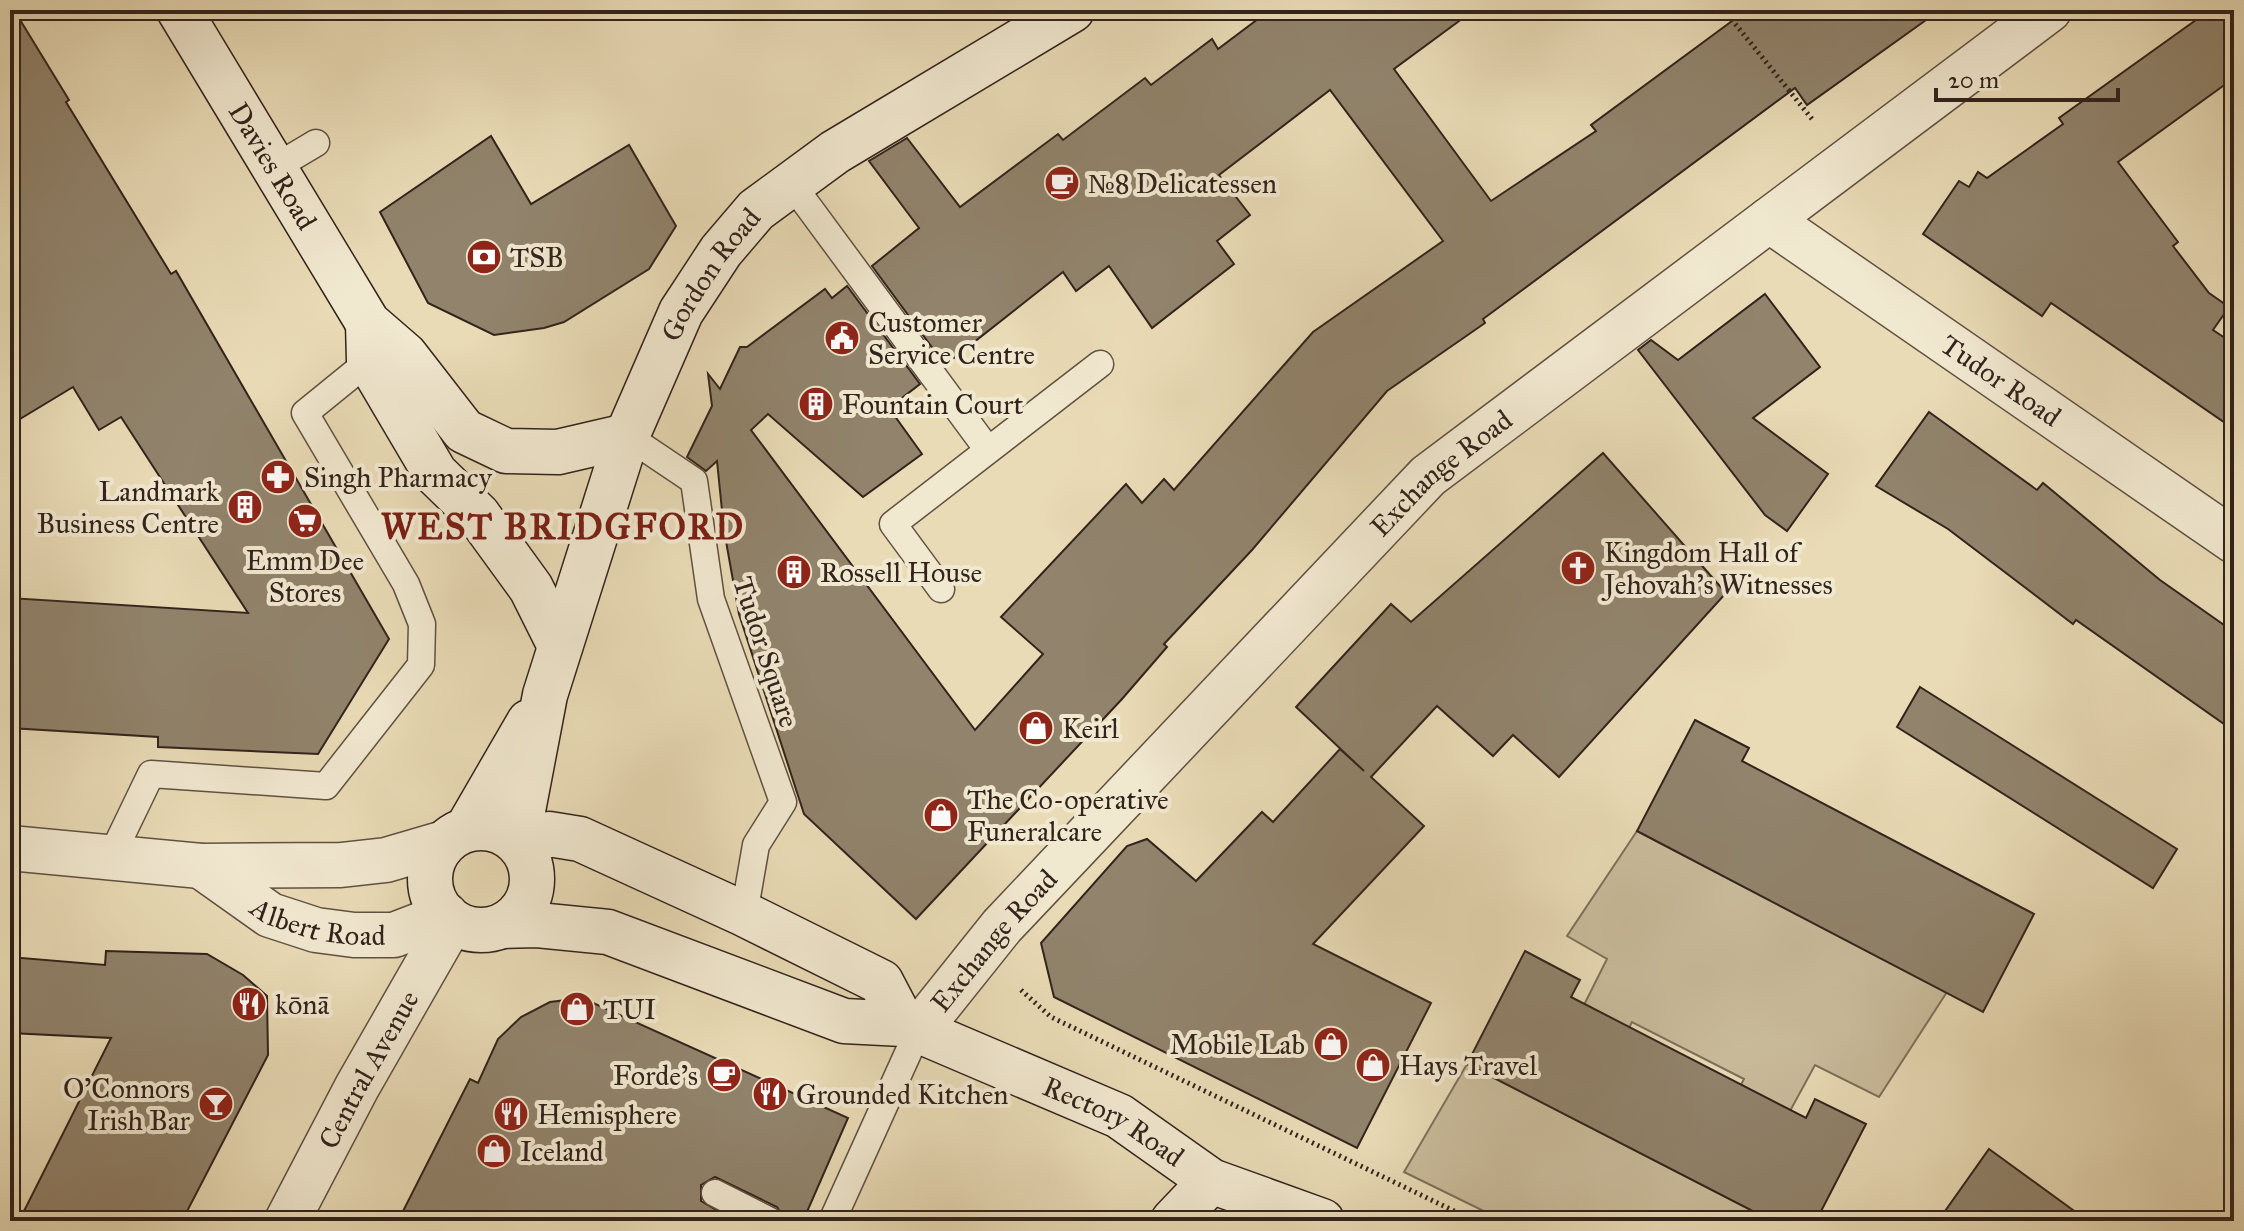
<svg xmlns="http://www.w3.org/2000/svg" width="2244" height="1231" font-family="'IM FELL Great Primer',serif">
<rect width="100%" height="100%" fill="#e9dbb6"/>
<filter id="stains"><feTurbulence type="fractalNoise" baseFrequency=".0025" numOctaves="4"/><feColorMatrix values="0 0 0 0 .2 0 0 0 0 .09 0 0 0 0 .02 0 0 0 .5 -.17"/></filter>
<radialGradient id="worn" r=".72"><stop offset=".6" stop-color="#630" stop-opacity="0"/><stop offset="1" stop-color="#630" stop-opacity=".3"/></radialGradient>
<g fill="#cabc9c" stroke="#7e705c" stroke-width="2">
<path d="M1637,831L1947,992L1879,1097L1815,1065L1777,1135L1729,1108L1744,1079L1632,1022L1616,1053L1571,1031L1607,959L1567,936Z"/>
<path d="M1467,1064L1773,1221H1504L1404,1172Z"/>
</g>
<g fill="#91836c" stroke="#32231c" stroke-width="2">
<path d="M10,10H14L69,100L66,102L171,274L176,271L389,639L318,754L158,747V737L10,728V598L248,613L121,417L99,430L73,387L10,425Z"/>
<path d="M1270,10H1474L1394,69L1491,201L1596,131L1591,125L1747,10H1940L1807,105L1795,88L1483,319L1485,323L1387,391L1252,550L1164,644L1167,647L1122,699L916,919L804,814L739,614L724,530L717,461L706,471L687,457L712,406L708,374L720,389L740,347H747L825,289L832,298L847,286L920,384L889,408L922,454L863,497L768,414L751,430L975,730L1043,654L1001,617L1126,484L1142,503L1164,479L1174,490L1313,332L1443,241L1330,90L1219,175L1250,215L1217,241L1234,264L1152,328L1109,266L1076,291L1063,272L945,365L872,266L919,228L869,161L907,138L960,207L1058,134L1063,140L1145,78L1151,85L1212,39L1218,49Z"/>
<path d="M2210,10H2234V78L2118,162L2178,242L2173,246L2209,293L2229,307L2213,330L2234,344V429L2051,303L2042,316L1923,234L1959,181L1969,187L1978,172L1987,178L2063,124L2059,118Z"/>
<path d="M491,136L531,204L629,145L676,226L649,269L564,322L544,328L494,335L428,303L380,212Z"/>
<path d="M1765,294L1820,367L1753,418L1828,474L1787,531L1765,515L1638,350L1651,340L1678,360Z"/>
<path d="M1929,412L2037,490L2043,483L2160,580L2234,632V731L2076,620L2073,624L1948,529L1876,486Z"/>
<path d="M1603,453L1726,593L1559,777L1513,735L1493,756L1437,706L1371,777L1424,826L1313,944L1431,1003L1357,1148L1054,997L1041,943L1127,846L1147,839L1196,881L1262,812L1273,822L1340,749L1364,771L1296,707L1391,604L1411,622Z"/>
<path d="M1920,687L2177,849L2153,888L1897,727Z"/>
<path d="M1695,720L1749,748L1742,761L2034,914L1983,1012L1637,831Z"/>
<path d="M106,951L207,954L243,975L267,996L268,1055L182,1221H19L111,1038L10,1033V957L105,965Z"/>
<path d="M1525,951L1580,980L1571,997L1806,1118L1815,1099L1866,1124L1816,1221H1772L1467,1064Z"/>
<path d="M582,998L848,1118L803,1221H786L777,1207L715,1177L701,1185V1201L735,1221H398L470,1079L478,1083L498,1039L521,1017L550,1002Z"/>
<path d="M1989,1149L2088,1221H1938Z"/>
</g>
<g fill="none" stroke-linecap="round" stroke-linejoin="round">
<defs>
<g id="lane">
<path d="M274,168L316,143"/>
<path d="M791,183L988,450"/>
<path d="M627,436L694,481L711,599L783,802L756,845L744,914"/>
<path d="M941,589L893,524L1100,364"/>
<path d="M110,859L151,774L326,786L421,665L422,624L406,584L305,413L369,361"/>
<path d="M715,1193L770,1221"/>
<path d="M832,1221L918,1031"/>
</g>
<g id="street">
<path id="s1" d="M1769,220L2234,541"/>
<path d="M10,848L201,866L341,865L386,860L444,843"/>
<path id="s2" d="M201,866L270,915L316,930L354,935H394L446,915"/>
<path id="s3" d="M918,1031L1002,926L1428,476L2049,10"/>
<path id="s4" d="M287,1221L357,1087L452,921"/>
</g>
<g id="secondary">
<path id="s5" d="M179,10L368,323L405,355L464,431L506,451L558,452L627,436"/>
<path d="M368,323L369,361L435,473L478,515L531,588L560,646"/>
<circle cx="481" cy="879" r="51"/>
<path d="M467,829L529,722"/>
<path id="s6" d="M517,842L545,695L627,436L681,312L721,251L756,210L835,152L1072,10"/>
<path d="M522,847L549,834L580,839L744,914L881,982L903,1024"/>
<path id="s7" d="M502,926L537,925L608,932L844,1021L903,1024L1119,1116L1211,1181L1322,1221"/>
<path d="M1173,1221L1211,1181"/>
</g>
</defs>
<use href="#lane" stroke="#605142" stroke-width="29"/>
<use href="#street" stroke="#605142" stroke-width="47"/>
<use href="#secondary" stroke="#32231c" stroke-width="47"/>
<g stroke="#32231c" stroke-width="5" stroke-dasharray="2 4" stroke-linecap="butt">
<path d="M1724,10L1812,119"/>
<path d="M1021,990L1051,1017L1475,1221"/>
</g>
<use href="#lane" stroke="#f1e8d0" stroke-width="26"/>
<use href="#street" stroke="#f1e8d0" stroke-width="44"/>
<use href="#secondary" stroke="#f1e8d0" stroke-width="44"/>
</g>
<defs>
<symbol id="cafe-disc" viewBox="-11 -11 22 22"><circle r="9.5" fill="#8f2418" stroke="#f1e8d0"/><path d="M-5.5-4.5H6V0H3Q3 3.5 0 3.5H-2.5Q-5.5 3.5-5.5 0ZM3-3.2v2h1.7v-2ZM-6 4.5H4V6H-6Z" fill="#fff"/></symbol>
<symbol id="bank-disc" viewBox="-11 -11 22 22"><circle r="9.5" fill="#8f2418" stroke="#f1e8d0"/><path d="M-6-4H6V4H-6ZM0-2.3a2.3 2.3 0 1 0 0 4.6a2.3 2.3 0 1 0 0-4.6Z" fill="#fff"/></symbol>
<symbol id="civic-disc" viewBox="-11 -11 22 22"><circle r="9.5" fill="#8f2418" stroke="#f1e8d0"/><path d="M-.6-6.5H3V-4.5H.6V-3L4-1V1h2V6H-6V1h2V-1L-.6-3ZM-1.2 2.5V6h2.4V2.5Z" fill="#fff"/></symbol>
<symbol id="building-disc" viewBox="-11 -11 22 22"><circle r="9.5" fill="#8f2418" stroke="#f1e8d0"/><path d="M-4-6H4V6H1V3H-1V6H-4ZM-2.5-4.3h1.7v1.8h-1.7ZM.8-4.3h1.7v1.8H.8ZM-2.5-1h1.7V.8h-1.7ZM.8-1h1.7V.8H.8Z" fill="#fff"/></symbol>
<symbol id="pharmacy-disc" viewBox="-11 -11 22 22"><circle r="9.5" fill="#8f2418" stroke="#f1e8d0"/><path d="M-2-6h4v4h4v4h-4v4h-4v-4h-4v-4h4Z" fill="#fff"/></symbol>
<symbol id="supermarket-disc" viewBox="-11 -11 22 22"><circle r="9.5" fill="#8f2418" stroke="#f1e8d0"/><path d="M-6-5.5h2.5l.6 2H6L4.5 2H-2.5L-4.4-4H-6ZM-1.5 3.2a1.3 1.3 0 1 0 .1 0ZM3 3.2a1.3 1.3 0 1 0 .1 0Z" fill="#fff"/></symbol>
<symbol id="church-disc" viewBox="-11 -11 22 22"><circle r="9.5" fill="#8f2418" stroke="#f1e8d0"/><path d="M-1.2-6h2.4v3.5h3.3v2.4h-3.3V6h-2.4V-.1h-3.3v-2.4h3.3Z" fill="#fff"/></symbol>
<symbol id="shop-disc" viewBox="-11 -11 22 22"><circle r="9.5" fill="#8f2418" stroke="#f1e8d0"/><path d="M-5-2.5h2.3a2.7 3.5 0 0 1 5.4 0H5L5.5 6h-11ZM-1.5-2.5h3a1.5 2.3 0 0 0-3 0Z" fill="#fff"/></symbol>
<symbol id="restaurant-disc" viewBox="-11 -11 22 22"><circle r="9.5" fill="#8f2418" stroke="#f1e8d0"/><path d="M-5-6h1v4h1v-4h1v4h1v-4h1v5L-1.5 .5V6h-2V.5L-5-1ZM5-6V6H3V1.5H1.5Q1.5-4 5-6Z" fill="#fff"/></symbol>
<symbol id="bar-disc" viewBox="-11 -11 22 22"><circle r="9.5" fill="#8f2418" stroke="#f1e8d0"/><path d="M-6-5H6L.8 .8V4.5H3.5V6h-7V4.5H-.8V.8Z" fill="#fff"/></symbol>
</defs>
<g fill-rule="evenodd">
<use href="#cafe-disc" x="1042" y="163" width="40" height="40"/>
<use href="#bank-disc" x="464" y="237" width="40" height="40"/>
<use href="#civic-disc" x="822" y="318" width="40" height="40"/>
<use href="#building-disc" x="796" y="384" width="40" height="40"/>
<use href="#pharmacy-disc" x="258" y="457" width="40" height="40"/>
<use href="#building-disc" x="225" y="487" width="40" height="40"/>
<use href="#supermarket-disc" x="285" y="501" width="40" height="40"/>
<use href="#church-disc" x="1558" y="548" width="40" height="40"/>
<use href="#building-disc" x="774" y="552" width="40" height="40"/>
<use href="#shop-disc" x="1016" y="708" width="40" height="40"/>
<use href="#shop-disc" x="921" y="795" width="40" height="40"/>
<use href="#restaurant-disc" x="229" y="984" width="40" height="40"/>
<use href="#shop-disc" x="557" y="989" width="40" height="40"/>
<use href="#shop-disc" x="1311" y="1024" width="40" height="40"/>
<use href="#shop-disc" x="1353" y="1045" width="40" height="40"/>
<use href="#cafe-disc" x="704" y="1055" width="40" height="40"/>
<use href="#restaurant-disc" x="750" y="1074" width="40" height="40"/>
<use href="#bar-disc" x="196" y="1084" width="40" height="40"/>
<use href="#restaurant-disc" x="491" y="1094" width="40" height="40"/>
<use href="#shop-disc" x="474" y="1131" width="40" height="40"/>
</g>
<g text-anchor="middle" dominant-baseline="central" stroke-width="8" stroke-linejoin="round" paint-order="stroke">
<g font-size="28" fill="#32231c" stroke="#f1e8d0">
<text stroke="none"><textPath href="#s5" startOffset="182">Davies Road</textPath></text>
<text stroke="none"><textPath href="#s6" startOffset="604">Gordon Road</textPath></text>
<text stroke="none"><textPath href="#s1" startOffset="282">Tudor Road</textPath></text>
<text stroke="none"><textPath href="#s3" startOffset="766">Exchange Road</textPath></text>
<text transform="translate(766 652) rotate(72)">Tudor Square</text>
<text stroke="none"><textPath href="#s2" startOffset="134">Albert Road</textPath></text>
<text stroke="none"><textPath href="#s3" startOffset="118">Exchange Road</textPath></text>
<text stroke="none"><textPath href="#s4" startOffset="172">Central Avenue</textPath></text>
<text stroke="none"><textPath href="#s7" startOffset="650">Rectory Road</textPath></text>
</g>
<g font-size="28" fill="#32231c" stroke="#f1e8d0" text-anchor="start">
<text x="1088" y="183">№8 Delicatessen</text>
<text x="510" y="257">TSB</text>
<text x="868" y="322">Customer<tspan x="868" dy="32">Service Centre</tspan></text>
<text x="842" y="404">Fountain Court</text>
<text x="304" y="477">Singh Pharmacy</text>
<text x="219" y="491" text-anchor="end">Landmark<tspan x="219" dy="32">Business Centre</tspan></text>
<text x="1604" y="552">Kingdom Hall of<tspan x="1604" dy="32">Jehovah's Witnesses</tspan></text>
<text x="305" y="560" text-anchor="middle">Emm Dee<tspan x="305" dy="32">Stores</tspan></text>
<text x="820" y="572">Rossell House</text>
<text x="1062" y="728">Keirl</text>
<text x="967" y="799">The Co-operative<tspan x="967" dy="32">Funeralcare</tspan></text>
<text x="275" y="1004">kōnā</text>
<text x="603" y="1009">TUI</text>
<text x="1305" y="1044" text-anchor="end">Mobile Lab</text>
<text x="1399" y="1065">Hays Travel</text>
<text x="698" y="1075" text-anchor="end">Forde's</text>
<text x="190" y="1088" text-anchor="end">O'Connors<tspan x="190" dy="32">Irish Bar</tspan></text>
<text x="796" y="1094">Grounded Kitchen</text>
<text x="537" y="1114">Hemisphere</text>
<text x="520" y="1151">Iceland</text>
</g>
<g font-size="36" font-weight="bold" letter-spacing="2" fill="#7a1f14" stroke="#f1e8d0">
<text x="563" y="527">WEST BRIDGFORD</text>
</g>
</g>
<rect width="2244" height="1231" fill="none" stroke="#e9dbb6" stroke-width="40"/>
<rect x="12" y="12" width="2220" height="1207" fill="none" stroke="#32231c" stroke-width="4"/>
<rect x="20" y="20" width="2204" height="1191" fill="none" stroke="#32231c" stroke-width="2"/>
<path d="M1936 88v12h182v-12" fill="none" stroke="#32231c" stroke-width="4"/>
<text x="1948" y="88" font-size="24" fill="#32231c" stroke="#f1e8d0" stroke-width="6" paint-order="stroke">20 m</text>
<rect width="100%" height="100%" filter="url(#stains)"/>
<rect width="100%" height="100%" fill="url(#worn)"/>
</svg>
